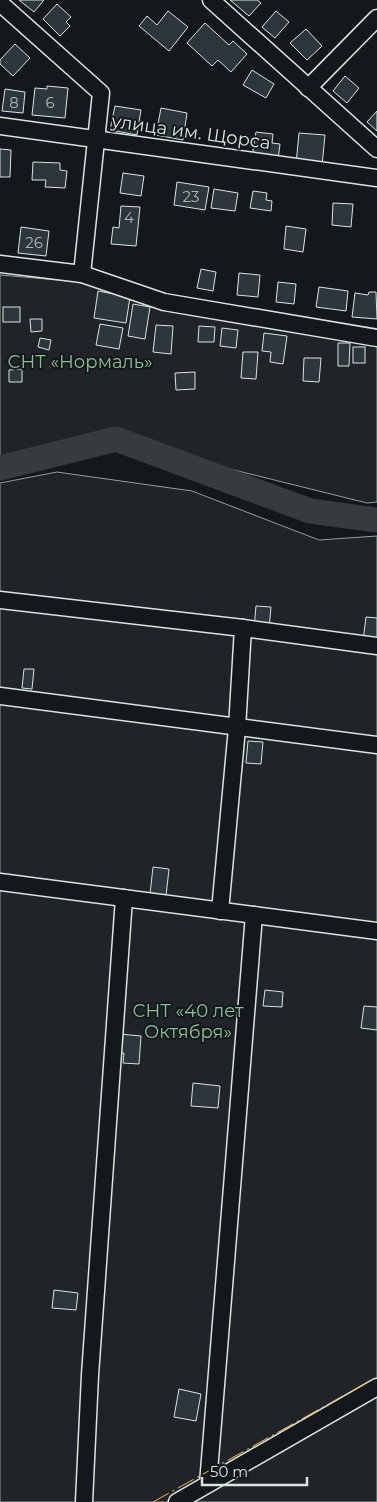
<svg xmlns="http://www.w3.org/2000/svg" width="377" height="1502" font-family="Montserrat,sans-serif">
<rect width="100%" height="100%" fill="#14181c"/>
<g fill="#202428" stroke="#939e99">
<path d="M0,275L93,283L377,339V502L367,503L105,438L0,460Z"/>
<path d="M57,472L192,491L319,540L377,536V1502H0V483Z"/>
</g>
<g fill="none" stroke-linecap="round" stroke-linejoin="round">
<path stroke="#363b3e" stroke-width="25" d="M0,468L116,439L310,511L377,520"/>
</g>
<g fill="#2c363c" stroke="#d8e6dc">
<path d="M19,0H44L34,12Z"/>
<path d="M230,0H257L261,3L249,16Z"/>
<path d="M57,4L71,17L66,22L70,26L60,36L43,19Z"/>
<path d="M168,11L188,27L169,51L139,26L147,16L157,25Z"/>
<path d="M276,11L289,22L275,38L262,27Z"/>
<path d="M205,23L229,45L233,41L247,54L231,72L218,60L212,66L187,43Z"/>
<path d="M306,29L322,46L307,60L290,43Z"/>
<path d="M15,44L30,58L13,76L0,64V60Z"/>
<path d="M252,70L274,84L266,98L243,85Z"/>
<path d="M345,76L359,88L347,103L333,91Z"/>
<path d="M47,86L68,88L65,118L32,115L35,88L47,89Z"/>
<path d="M5,89L25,92L23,113L2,111Z"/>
<path d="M115,106L141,110L137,135L110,130Z"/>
<path d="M161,108L187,113L183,140L156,135Z"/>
<path d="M377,111V131L367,122Z"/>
<path d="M256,132L273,134L272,143L280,144L278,160L252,156Z"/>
<path d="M299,133L325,135L322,166L296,164Z"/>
<path d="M0,149L11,150L10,177H0Z"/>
<path d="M33,162L60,163V170L67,171L65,188L45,187L46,180H32Z"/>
<path d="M123,173L144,176L141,196L120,193Z"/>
<path d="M177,182L209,187L205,210L174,205Z"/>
<path d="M214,189L238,193L235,211L211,208Z"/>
<path d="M253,191L267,193L266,200L272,201L271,211L250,208Z"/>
<path d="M333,203L353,204L351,227L332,225Z"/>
<path d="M121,206L140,207L136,246L111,244L113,227L119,228Z"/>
<path d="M286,226L306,229L303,252L284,249Z"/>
<path d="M21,227L49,231L46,256L18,253Z"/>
<path d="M201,269L216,272L213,291L197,288Z"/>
<path d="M239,273L260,275L258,297L237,295Z"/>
<path d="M278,282L296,284L294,304L276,302Z"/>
<path d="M319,287L348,291L346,311L316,307Z"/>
<path d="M98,291L130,297L126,323L94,318Z"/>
<path d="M369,292H376L377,319L352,317L355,293L368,295Z"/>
<path d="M133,304L150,307L145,339L128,336Z"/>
<rect x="3" y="307" width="17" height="15"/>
<path d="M30,319H42V331L31,332Z"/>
<path d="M100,324L123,328L119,349L96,345Z"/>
<path d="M156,325L173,326L171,354L153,352Z"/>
<path d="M199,326L215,327L214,342H198Z"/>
<path d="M222,328L238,330L236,348L220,346Z"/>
<path d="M264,333L287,336L283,364L270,362L271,352L262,351Z"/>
<path d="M40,338L51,340L49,350L38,347Z"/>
<path d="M338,343H350L349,366H338Z"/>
<rect x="353" y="347" width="12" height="16"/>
<path d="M243,352H258L256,379L241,378Z"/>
<path d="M304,358H321L319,382L303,381Z"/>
<path d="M22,369V382H9V370Z"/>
<path d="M195,372V389L176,390L175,373Z"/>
<path d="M256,606L271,607L269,629L254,628Z"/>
<path d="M366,617L377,618V643L363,641Z"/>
<path d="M24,669H34L32,689L22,688Z"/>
<path d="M248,741L263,742L261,764L246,763Z"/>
<path d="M153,867L169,869L166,896L150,894Z"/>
<path d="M265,990L283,992L282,1007L263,1006Z"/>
<path d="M364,1006L377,1007V1030L361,1028Z"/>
<path d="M119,1034L141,1036L139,1064L123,1063L124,1053H117Z"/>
<path d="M193,1083L220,1086L218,1108L191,1106Z"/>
<path d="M54,1290L78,1293L76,1310L52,1308Z"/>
<path d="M179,1389L201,1394L196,1421L174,1417Z"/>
</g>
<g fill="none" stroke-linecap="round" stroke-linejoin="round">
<defs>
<g id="minor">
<path d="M211,0L377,149"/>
<path d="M0,3L101,93L82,274"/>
<path d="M308,88L377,18"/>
<path d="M0,126L377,178"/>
<path d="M0,264L82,274L164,302L377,338"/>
<path d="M0,600L243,628L377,646"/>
<path d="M0,696L377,745"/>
<path d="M0,882L377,931"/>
<path d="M220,911L237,728L243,628"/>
<path d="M208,1484L254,915"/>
<path d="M84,1502L90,1375L124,898"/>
<path d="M177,1502L377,1387"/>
</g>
</defs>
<use href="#minor" stroke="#d8e6dc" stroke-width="19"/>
<use href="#minor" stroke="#14181c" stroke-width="16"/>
<path stroke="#ffb74d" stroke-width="1" stroke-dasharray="18 4 2.5 4" stroke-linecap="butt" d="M153,1502L377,1377"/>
</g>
<g text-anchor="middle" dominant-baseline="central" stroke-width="4" stroke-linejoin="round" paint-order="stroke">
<g font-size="15" fill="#adbab4">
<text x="14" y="102">8</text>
<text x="50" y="102">6</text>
<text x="191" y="196">23</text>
<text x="129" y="217">4</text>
<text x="34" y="242">26</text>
</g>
<g font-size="18" fill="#d8e6dc" stroke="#14181c">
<text transform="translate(191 132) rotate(8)">улица им. Щорса</text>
</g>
<g font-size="18" fill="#8ac095" stroke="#14181c">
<text x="80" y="362">СНТ «Нормаль»</text>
<text x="188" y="1011">СНТ «40 лет<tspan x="188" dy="21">Октября»</tspan></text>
</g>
</g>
<path d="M202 1477v8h105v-8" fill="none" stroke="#d8e6dc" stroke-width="2.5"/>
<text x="210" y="1477" font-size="15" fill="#d8e6dc" stroke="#14181c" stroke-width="4" paint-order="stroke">50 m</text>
</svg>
